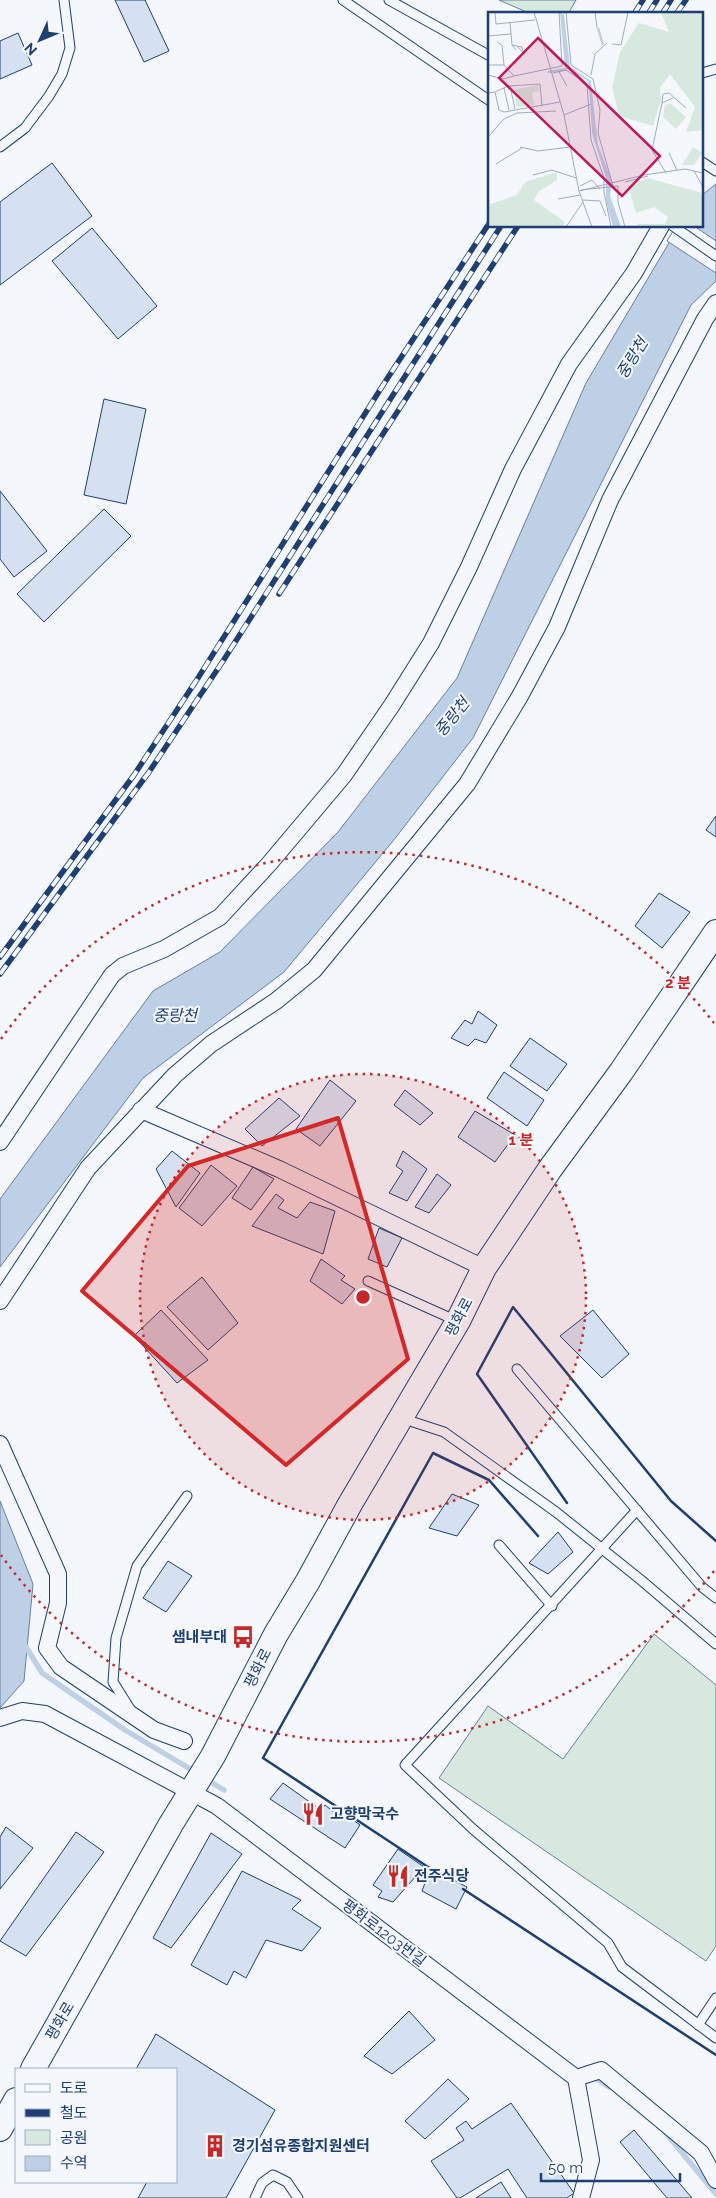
<svg xmlns="http://www.w3.org/2000/svg" width="716" height="2198" font-family="Raleway,'Noto Sans KR',sans-serif">
<rect width="100%" height="100%" fill="#f4f7fb"/>
<g fill="#d7e8df" stroke="#687fa3">
<path d="M499,0H576L568,14H531Z"/>
<path d="M654,1634L716,1685V1946L706,1961L439,1778L488,1706L563,1759Z"/>
</g>
<g fill="#bed0e5" stroke="#687fa3">
<path d="M716,184V281L691,305L473,738L393,841L284,972L143,1078L0,1267V1199L153,991L220,952L338,832L457,678L586,383L679,226H702V195Z"/>
<path d="M0,1501L33,1584L24,1681L0,1708Z"/>
</g>
<path fill="#f4f7fb" stroke="#687fa3" d="M676,226H694L716,241V273L667,241Z"/>
<g fill="none" stroke-linecap="round" stroke-linejoin="round">
<g stroke="#bed0e5" stroke-width="5.5">
<path d="M23,1642L42,1673L125,1730L197,1773"/>
<path d="M204,1778L224,1790"/>
<path d="M593,2076L609,2087"/>
<path d="M665,2132L716,2194"/>
</g>
</g>
<g fill="#d5e0f0" stroke="#1d3f73">
<path d="M115,0H145L169,51L144,62Z"/>
<path d="M18,33L32,65L0,79V41Z"/>
<path d="M52,163L92,216L0,285V202Z"/>
<path d="M92,228L157,306L118,339L52,261Z"/>
<path d="M104,399L146,409L126,504L84,495Z"/>
<path d="M0,491L47,551L14,577L0,559Z"/>
<path d="M104,509L131,536L44,622L17,594Z"/>
<path d="M716,816V837L706,830Z"/>
<path d="M659,893L690,912L662,948L635,926Z"/>
<path d="M478,1011L497,1025L486,1043L475,1039L468,1046L451,1038L465,1020L472,1024Z"/>
<path d="M530,1038L567,1064L547,1091L510,1066Z"/>
<path d="M504,1072L544,1100L527,1126L487,1098Z"/>
<path d="M330,1080L356,1101L320,1146L296,1129Z"/>
<path d="M405,1090L433,1113L420,1125L394,1105Z"/>
<path d="M279,1098L300,1116L262,1146L245,1129Z"/>
<path d="M475,1111L515,1135L495,1162L458,1137Z"/>
<path d="M172,1151L200,1173L176,1207L156,1169Z"/>
<path d="M403,1151L427,1169L407,1201L389,1193L403,1171L396,1166Z"/>
<path d="M211,1165L237,1186L202,1226L179,1208Z"/>
<path d="M253,1167L274,1179L251,1210L232,1198Z"/>
<path d="M437,1174L451,1185L429,1213L415,1207Z"/>
<path d="M276,1194L284,1200L278,1208L297,1218L310,1202L335,1211L323,1254L252,1226Z"/>
<path d="M379,1228L402,1238L387,1267L368,1259Z"/>
<path d="M321,1259L345,1276L341,1280L355,1289L342,1304L310,1281Z"/>
<path d="M202,1277L238,1323L208,1350L167,1307Z"/>
<path d="M161,1310L208,1360L177,1383L134,1336Z"/>
<path d="M593,1310L629,1354L602,1378L560,1336Z"/>
<path d="M452,1494L479,1505L457,1536L429,1528Z"/>
<path d="M558,1532L573,1552L548,1574L529,1563Z"/>
<path d="M168,1561L192,1576L166,1612L143,1598Z"/>
<path d="M283,1783L321,1810L325,1805L335,1813L338,1809L360,1825L345,1848L270,1799Z"/>
<path d="M6,1827L33,1848L0,1889V1837Z"/>
<path d="M76,1832L104,1852L26,1956L0,1941Z"/>
<path d="M211,1833L242,1854L171,1948L153,1938Z"/>
<path d="M398,1849L424,1867L393,1902L378,1897L382,1891L373,1885Z"/>
<path d="M428,1867L467,1887L456,1909L422,1891L425,1883L418,1879Z"/>
<path d="M242,1871L301,1900L292,1909L321,1928L302,1951L266,1940L246,1978L234,1971L227,1985L191,1965Z"/>
<path d="M409,2011L435,2040L392,2074L364,2056Z"/>
<path d="M156,2034L275,2110L226,2198H138L147,2182H176V2069H136Z"/>
<path d="M448,2079L469,2099L425,2139L405,2121Z"/>
<path d="M511,2103L574,2193L567,2198H527L508,2169L460,2198H457L431,2161L464,2140L456,2128L466,2121L472,2129Z"/>
<path d="M634,2130L692,2198H667L620,2142Z"/>
<path d="M501,2182L511,2198H476Z"/>
</g>
<g fill="none" stroke-linecap="round" stroke-linejoin="round">
<defs>
<g id="lane">
<path d="M343,0L490,101"/>
<path d="M389,0L490,56"/>
<path d="M702,73L716,69"/>
<path d="M0,147L25,128L49,96L62,74L70,48L64,0"/>
<path d="M702,162L716,171"/>
<path d="M673,226L716,256"/>
<path d="M368,1281L457,1321"/>
<path d="M517,1369L702,1587L716,1598"/>
<path d="M401,1418L444,1432L556,1512L641,1580L716,1644"/>
<path d="M637,1510L405,1765L474,1830L608,1943L622,1967L716,2038"/>
<path d="M499,1545L552,1606"/>
<path d="M130,1709L113,1682L116,1638L137,1566L187,1496"/>
<path d="M698,2025L716,1998"/>
<path d="M255,2198L262,2183L273,2175L287,2182L298,2198"/>
</g>
<g id="street">
<path d="M141,1110L279,1169L484,1268"/>
<path d="M0,1142L112,975L123,966L164,949L220,917L269,864L344,775L392,705L431,643L469,567L513,469L569,364L634,273L661,226"/>
<path d="M0,1301L88,1168L175,1075L211,1044L276,1001L314,970L467,784L520,696L557,627L610,500L705,319L716,303"/>
<path d="M0,1444L58,1574V1603L47,1648L61,1667L154,1730L184,1741"/>
<path d="M0,1718L22,1711L45,1714L217,1806L576,2078L591,2160L581,2198"/>
<path d="M576,2078L601,2070L701,2153L716,2180"/>
</g>
<g id="secondary">
<path d="M33,2069L171,1824L213,1756L276,1634L308,1581L350,1504L458,1321L484,1268L550,1169L621,1072L716,932"/>
<path d="M0,2129L16,2100"/>
</g>
</defs>
<use href="#lane" stroke="#1d3f73" stroke-width="11"/>
<use href="#street" stroke="#1d3f73" stroke-width="18"/>
<use href="#secondary" stroke="#1d3f73" stroke-width="26"/>
<use href="#lane" stroke="#f4f7fb" stroke-width="9"/>
<use href="#street" stroke="#f4f7fb" stroke-width="16"/>
<use href="#secondary" stroke="#f4f7fb" stroke-width="24"/>
<defs>
<g id="rail">
<path d="M634,14L643,0"/>
<path d="M648,14L657,0"/>
<path d="M662,14L671,0"/>
<path d="M676,14L686,0"/>
<path d="M279,594L518,226"/>
<path d="M0,957L134,775L198,678L385,382L490,222"/>
<path d="M0,974L149,772L223,661L501,226"/>
</g>
</defs>
<use href="#rail" stroke="#1d3f73" stroke-width="5.5"/>
<use href="#rail" stroke="#f4f7fb" stroke-width="4" stroke-dasharray="11" stroke-linecap="butt"/>
<g stroke="#1d3f73" stroke-width="2.5">
<path d="M567,1503L477,1374L513,1307L671,1501L716,1541"/>
<path d="M431,1869L263,1758L433,1453L489,1480L538,1536"/>
<path d="M463,1889L716,2055"/>
</g>
</g>
<path fill="#d62828" fill-opacity="0.2" stroke="#d62828" stroke-width="4" stroke-linejoin="round" d="M338,1118L408,1359L286,1465L82,1291L188,1166Z"/>
<circle cx="363" cy="1297" r="223" fill="#c62828" fill-opacity=".12"/>
<g fill="none" stroke="#c62828" stroke-width="2.5" stroke-dasharray="2.5 5">
<circle cx="363" cy="1297" r="223"/>
<path d="M714 1571A445 445 0 0 1 1 1555M1 1039A445 445 0 0 1 714 1023"/>
</g>
<defs>
<symbol id="bus-bare" viewBox="-9 -9 18 18"><path d="M-5-6H5V4H4V6H2V4H-2V6H-4V4H-5ZM-3.5-4V0h7V-4ZM-3.5 1.2v1.5H-2V1.2ZM2 1.2v1.5H3.5V1.2Z" fill="#c62828" stroke="#f4f7fb" stroke-width="2.5" paint-order="stroke"/></symbol>
<symbol id="restaurant-bare" viewBox="-9 -9 18 18"><path d="M-5-6h1v4h1v-4h1v4h1v-4h1v5L-1.5 .5V6h-2V.5L-5-1ZM5-6V6H3V1.5H1.5Q1.5-4 5-6Z" fill="#c62828" stroke="#f4f7fb" stroke-width="2.5" paint-order="stroke"/></symbol>
<symbol id="building-bare" viewBox="-9 -9 18 18"><path d="M-4-6H4V6H1V3H-1V6H-4ZM-2.5-4.3h1.7v1.8h-1.7ZM.8-4.3h1.7v1.8H.8ZM-2.5-1h1.7V.8h-1.7ZM.8-1h1.7V.8H.8Z" fill="#c62828" stroke="#f4f7fb" stroke-width="2.5" paint-order="stroke"/></symbol>
</defs>
<g fill-rule="evenodd">
<use href="#bus-bare" x="227" y="1621" width="32" height="32"/>
<use href="#restaurant-bare" x="297" y="1798" width="32" height="32"/>
<use href="#restaurant-bare" x="382" y="1860" width="32" height="32"/>
<use href="#building-bare" x="199" y="2130" width="32" height="32"/>
</g>
<g text-anchor="middle" dominant-baseline="central" stroke-width="4" stroke-linejoin="round" paint-order="stroke">
<g font-size="15" fill="#1d3f73" stroke="#f4f7fb">
<text transform="translate(459 1317) rotate(-62)">평화로</text>
<text transform="translate(258 1668) rotate(-63)">평화로</text>
<text transform="translate(384 1933) rotate(37)">평화로1203번길</text>
<text transform="translate(60 2021) rotate(-60)">평화로</text>
</g>
<g font-size="15" font-weight="bold" fill="#1d3f73" stroke="#f4f7fb" text-anchor="start">
<text x="227" y="1637" text-anchor="end">샘내부대</text>
<text x="330" y="1814">고향막국수</text>
<text x="414" y="1876">전주식당</text>
<text x="232" y="2146">경기섬유종합지원센터</text>
</g>
<g font-size="16" font-style="italic" fill="#1d3f73" stroke="#f4f7fb">
<text transform="translate(632 358) rotate(-58)">중랑천</text>
<text transform="translate(452 717) rotate(-51)">중랑천</text>
<text x="175" y="1015">중랑천</text>
</g>
</g>
<g transform="translate(488 12)">
<rect width="215" height="215" fill="#f4f7fb"/>
<path d="M173,0H215V118L198,120L207,95L182,62L172,76L173,88L165,114L131,104L124,75L132,40L151,11L181,20ZM50,73L51,79L44,81L46,93L29,95L25,78ZM182,91L198,105L188,117L175,105L177,93ZM205,135L214,141L206,153H194ZM69,160V168L50,180L46,188L77,210L74,215H0V193L29,183L37,170ZM159,166L211,180L215,185V215H150L149,212H177L180,205L166,195L148,201L140,174Z" fill="#d7e8df"/>
<path d="M72,0L76,3L82,55L103,69L110,133L119,156L124,171L122,184L133,215H125L118,189V166L104,121L101,73L99,68L77,55Z" fill="#bed0e5"/>
<path fill="none" stroke="#bed0e5" stroke-width="2.5" d="M110,16L115,33M60,60L79,57"/>
<path fill="none" stroke="#9eadc5" stroke-width="1" d="M7,0L8,12L47,8M46,0L76,103L91,179L104,215M78,0L83,53L105,67L112,98L110,121L125,174M107,0L109,16M22,10L24,33L28,38M0,24L23,22M9,30L14,33L16,53M124,32L133,33L140,0M24,33L34,35L36,42L29,34M0,53H16L26,64L74,54L71,0M71,60L79,74M65,61L78,58L99,72L103,128L116,166V180L123,215M0,63L15,67L26,64M103,63L107,42L119,31M22,74L27,97M16,76L21,98M7,80L20,74L52,72L54,94M0,81L7,80L11,98L16,100L72,90M174,91L175,82L181,81L198,96M76,103L103,92M0,125L16,107L29,101L68,99M32,135L50,139L82,135M181,141L189,158M8,152L34,136M206,159L215,175M178,161L164,138L174,91L185,86M45,163L64,158L88,166M137,170L160,164M92,174L104,168L112,177M93,178L130,174V190L137,215M91,179L156,163L197,157L215,161M70,187L92,183M94,188L112,189L118,204M78,215L95,190"/>
<path fill="#c2185b" fill-opacity="0.15" stroke="#c2185b" stroke-width="2.5" d="M50,26L172,144L134,184L11,66Z"/>
<rect width="215" height="215" fill="none" stroke="#1d3f73" stroke-width="2.5"/>
</g>
<circle cx="363" cy="1297" r="8" fill="#c62828" stroke="#f4f7fb" stroke-width="2.5"/>
<g font-size="15" text-anchor="middle" font-weight="bold" fill="#c62828" stroke="#f4f7fb" stroke-width="4" stroke-linejoin="round" paint-order="stroke">
<text x="678" y="988">2 분</text>
<text x="521" y="1145">1 분</text>
</g>
<rect x="15" y="2068" width="162" height="115" fill="#f4f7fb" stroke="#9eadc5"/>
<rect x="25" y="2084" width="25" height="8" fill="#f4f7fb" stroke="#9eadc5"/>
<text x="60" y="2093" font-size="15" fill="#1d3f73">도로</text>
<rect x="25" y="2109" width="25" height="8" fill="#1d3f73" stroke="#9eadc5"/>
<text x="60" y="2118" font-size="15" fill="#1d3f73">철도</text>
<rect x="25" y="2130" width="25" height="15" fill="#d7e8df" stroke="#9eadc5"/>
<text x="60" y="2143" font-size="15" fill="#1d3f73">공원</text>
<rect x="25" y="2156" width="25" height="15" fill="#bed0e5" stroke="#9eadc5"/>
<text x="60" y="2168" font-size="15" fill="#1d3f73">수역</text>
<g transform="translate(40 40) rotate(226)" stroke="#f4f7fb" stroke-width="4" paint-order="stroke">
<path d="M0-4L9 19L0 12L-9 19Z" fill="#1d3f73"/>
<text y="-8" font-size="14" font-weight="bold" text-anchor="middle" fill="#1d3f73">N</text>
</g>
<path d="M541 2173v8h139v-8" fill="none" stroke="#1d3f73" stroke-width="2.5"/>
<text x="548" y="2173" font-size="15" fill="#1d3f73" stroke="#f4f7fb" stroke-width="4" paint-order="stroke">50 m</text>
</svg>
